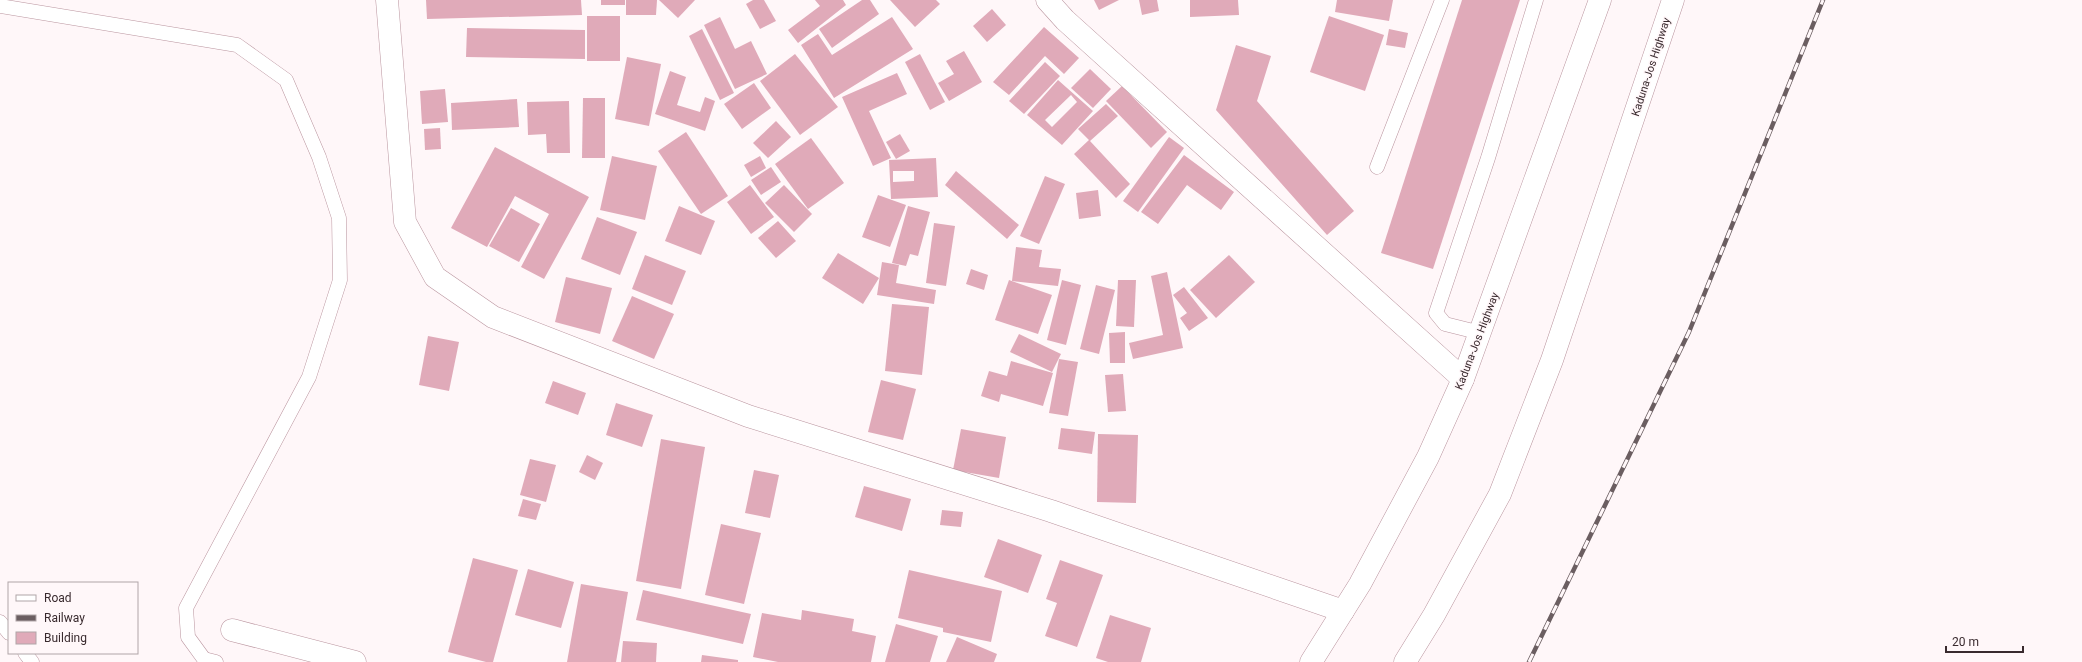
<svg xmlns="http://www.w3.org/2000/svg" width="2082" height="662" font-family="Roboto,sans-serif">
<rect width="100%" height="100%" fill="#fff7f9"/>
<g fill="#e0aab9" fill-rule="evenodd">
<path d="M426,0H581L582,15L427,19Z"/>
<rect x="601" y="0" width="24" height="5"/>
<path d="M626,0H657L656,15H626Z"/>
<path d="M659,0H695L678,18Z"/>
<path d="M753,0H764L776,21L760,29L746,4Z"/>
<path d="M815,0H843L846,5L798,43L788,30L820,6Z"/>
<path d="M862,0H870L879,14L832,48L819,29Z"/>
<path d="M890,0H936L940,4L915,27Z"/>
<path d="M1094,0H1119L1099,10Z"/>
<path d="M1139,0H1157L1159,11L1142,15Z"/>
<path d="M1190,0H1238L1239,15L1190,17Z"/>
<path d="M1337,0H1393L1389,21L1335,12Z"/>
<path d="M1462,0H1520L1433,269L1381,253Z"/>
<path d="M992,9L1006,25L987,42L973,26Z"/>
<rect x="587" y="16" width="33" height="45"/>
<path d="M1329,16L1384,35L1365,91L1310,72Z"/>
<path d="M720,17L735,49L751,41L767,74L735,89L704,25Z"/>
<path d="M892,17L913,49L834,98L801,45L818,34L832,55Z"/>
<path d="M1044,27L1079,58L1064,74L1045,56L1009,95L993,82Z"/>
<path d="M467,28L585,30V59L466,57Z"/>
<path d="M702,29L734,93L720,100L689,36Z"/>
<path d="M1389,29L1408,33L1405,48L1386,45Z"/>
<path d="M1236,45L1271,56L1257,101L1354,211L1327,235L1216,110Z"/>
<path d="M964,51L982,82L949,101L938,83L954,74L946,61Z"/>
<path d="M795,54L838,107L800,135L760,81Z"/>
<path d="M920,54L945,102L930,110L905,62Z"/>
<path d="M627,57L661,64L649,126L615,119Z"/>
<path d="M1045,62L1060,76L1024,114L1009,101Z"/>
<path d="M1090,69L1111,89L1093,108L1071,88Z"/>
<path d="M670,71L686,77L677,105L700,112L705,97L715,101L705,131L655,114Z"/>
<path d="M897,73L907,94L869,111L891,158L873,166L842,97Z"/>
<path d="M1058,80L1093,111L1062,145L1027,115ZM1071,95L1077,102L1052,127L1045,120Z"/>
<path d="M754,83L771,108L742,129L724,104Z"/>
<path d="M1122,86L1167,132L1151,148L1106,101Z"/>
<path d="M445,89L448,122L422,124L420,91Z"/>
<path d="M583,98H605V158H582Z"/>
<path d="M517,99L519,127L452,130L451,103Z"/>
<path d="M569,101L570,153H547L546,134L528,135L527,102Z"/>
<path d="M1106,104L1118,116L1090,141L1130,184L1116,198L1074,154L1089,140L1078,129Z"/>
<path d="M776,121L791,137L768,158L753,143Z"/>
<path d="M440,128L441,149L425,150L424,129Z"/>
<path d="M686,132L728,196L701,214L658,151Z"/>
<path d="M900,134L910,151L896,159L886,142Z"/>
<path d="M1169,137L1184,148L1138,212L1123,201Z"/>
<path d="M811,138L844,183L808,209L775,164Z"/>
<path d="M495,147L589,197L544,279L521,267L549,214L515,196L487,247L451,228Z"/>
<path d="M1184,155L1234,192L1221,210L1187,185L1158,224L1141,212Z"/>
<path d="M612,156L657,166L645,220L600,210Z"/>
<path d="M760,156L766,168L751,177L744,165Z"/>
<path d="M936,158L938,197L891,199L889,160ZM893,171H914V181L893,182Z"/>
<path d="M771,167L781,182L761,195L751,180Z"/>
<path d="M956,171L1019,225L1007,239L945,185Z"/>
<path d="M1045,176L1065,184L1039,244L1020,236Z"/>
<path d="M750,185L774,217L751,234L727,202Z"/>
<path d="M784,185L812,214L794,232L765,203Z"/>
<path d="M1098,190L1101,216L1079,219L1076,193Z"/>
<path d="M878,195L906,205L890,247L862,237Z"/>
<path d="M679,206L715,221L701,255L665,241Z"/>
<path d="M908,206L930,212L918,256L910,254L906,266L892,263Z"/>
<path d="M511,208L540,224L519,262L489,246Z"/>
<path d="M597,217L637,232L620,275L581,259Z"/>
<path d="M778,221L796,241L776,258L758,238Z"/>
<path d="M934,223L955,226L946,286L926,283Z"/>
<path d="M1016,247L1042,250L1039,267L1061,269L1058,286L1012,281Z"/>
<path d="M838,253L879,278L863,304L822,278Z"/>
<path d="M645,255L686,271L672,305L632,289Z"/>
<path d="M1229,255L1255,282L1216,318L1190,290Z"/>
<path d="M882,262L899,265L896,283L936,290L934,304L877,295Z"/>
<path d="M971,269L988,275L984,290L966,284Z"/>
<path d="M1167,272L1183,348L1133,359L1129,343L1163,335L1151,276Z"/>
<path d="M566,277L612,288L600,334L555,322Z"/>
<path d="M1009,280L1052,295L1038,334L995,320Z"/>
<path d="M1062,280L1081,285L1066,345L1047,340Z"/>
<path d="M1118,280H1136L1134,327L1116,326Z"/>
<path d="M1096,285L1115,290L1099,354L1080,349Z"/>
<path d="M1184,287L1208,318L1189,331L1180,318L1187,313L1173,295Z"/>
<path d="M632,296L674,314L654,359L612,341Z"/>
<path d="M892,304L929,307L922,375L885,371Z"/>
<path d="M1125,332V363H1110L1109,333Z"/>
<path d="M1019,334L1061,354L1052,372L1010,352Z"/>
<path d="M428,336L459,342L449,391L419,385Z"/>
<path d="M1059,359L1078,362L1068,416L1049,413Z"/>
<path d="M1011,361L1053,373L1043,406L1001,394L999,402L981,396L989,371L1007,376Z"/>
<path d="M1123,374L1126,411L1108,412L1105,375Z"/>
<path d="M881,380L916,389L903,440L868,432Z"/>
<path d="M553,381L586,393L578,415L545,403Z"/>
<path d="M616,403L653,415L642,447L606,435Z"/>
<path d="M1061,428L1095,432L1092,454L1058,449Z"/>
<path d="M961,429L1006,437L999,478L953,470Z"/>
<path d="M1098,434L1138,435L1136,503L1097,502Z"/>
<path d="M661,439L705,447L681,589L636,581Z"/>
<path d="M587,455L603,463L595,480L579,472Z"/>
<path d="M530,459L556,465L546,502L520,495Z"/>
<path d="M754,470L779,475L770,518L745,513Z"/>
<path d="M864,486L911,499L902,531L855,517Z"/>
<path d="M523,499L541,504L536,520L518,516Z"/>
<path d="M942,510L963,512L961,527L940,525Z"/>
<path d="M721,524L761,533L744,604L705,595Z"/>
<path d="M998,539L1042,555L1028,593L984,577Z"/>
<path d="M473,558L518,570L493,662H486L448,652Z"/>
<path d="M1060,560L1103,575L1077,647L1045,636L1057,603L1046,599Z"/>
<path d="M528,569L574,582L561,628L515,615Z"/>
<path d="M909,570L1002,591L991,642L943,632V628L898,618Z"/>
<path d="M581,584L628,592L616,662H567Z"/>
<path d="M643,590L751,614L743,644L636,620Z"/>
<path d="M802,610L854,619L852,631L876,636L871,662H778L753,657L762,613L801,620Z"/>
<path d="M1110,615L1151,628L1141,662H1108L1096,658Z"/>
<path d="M896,624L938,636L930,662H885Z"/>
<path d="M957,637L997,654L994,662H946Z"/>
<path d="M623,641L657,643L656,662H621Z"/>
<path d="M702,655L738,660V662H701Z"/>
</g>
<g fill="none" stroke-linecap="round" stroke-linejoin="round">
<defs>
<g id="service">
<path d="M0,6L237,45L286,80L319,157L339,218L340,280L309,377L186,608L188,637L204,659L216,662"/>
<path d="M1377,167L1442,0"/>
<path d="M1481,333L1445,324L1436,313L1488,158L1536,0"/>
<path d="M0,622L9,633"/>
<path d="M25,653L32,662"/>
</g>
<g id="minor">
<path d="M387,0L405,222L435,277L493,317L748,416L1051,511L1343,611"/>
<path d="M1047,0L1065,20L1463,379"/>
<path d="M232,630L355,662"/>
</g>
<g id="trunk">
<path d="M1311,662L1360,584L1428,457L1463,379L1600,0"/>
<path d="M1405,662L1434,615L1500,494L1552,360L1673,0"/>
</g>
</defs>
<use href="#service" stroke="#ba959f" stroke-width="15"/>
<use href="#minor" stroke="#ba959f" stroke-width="23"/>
<use href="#trunk" stroke="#ba959f" stroke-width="23"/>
<use href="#service" stroke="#fff" stroke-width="14"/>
<use href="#minor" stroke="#fff" stroke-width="22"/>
<use href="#trunk" stroke="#fff" stroke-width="22"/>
<defs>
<path id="rail" d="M1529,662L1689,332L1823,0"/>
</defs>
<use href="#rail" stroke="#6b5e61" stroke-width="4.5"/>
<use href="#rail" stroke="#fff7f9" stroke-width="3" stroke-dasharray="9" stroke-linecap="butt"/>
</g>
<g text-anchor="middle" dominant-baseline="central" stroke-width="3" stroke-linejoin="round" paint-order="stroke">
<g font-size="11" fill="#392a2e" stroke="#fff7f9">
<text transform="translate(1651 67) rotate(-72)">Kaduna-Jos Highway</text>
<text transform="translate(1477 341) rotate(-69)">Kaduna-Jos Highway</text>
</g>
</g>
<rect x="8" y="582" width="130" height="72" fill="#fff7f9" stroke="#b0a5a8"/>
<rect x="16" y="595" width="20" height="6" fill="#ffffff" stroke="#b0a5a8"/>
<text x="44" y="602" font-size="12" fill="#392a2e">Road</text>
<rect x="16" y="615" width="20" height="6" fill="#6b5e61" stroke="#b0a5a8"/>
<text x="44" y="622" font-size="12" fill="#392a2e">Railway</text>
<rect x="16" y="632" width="20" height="12" fill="#e0aab9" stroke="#b0a5a8"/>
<text x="44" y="642" font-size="12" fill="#392a2e">Building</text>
<path d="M1946 646v6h77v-6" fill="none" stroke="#392a2e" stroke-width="2"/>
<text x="1952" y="646" font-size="12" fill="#392a2e" stroke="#fff7f9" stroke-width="3" paint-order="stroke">20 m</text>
</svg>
